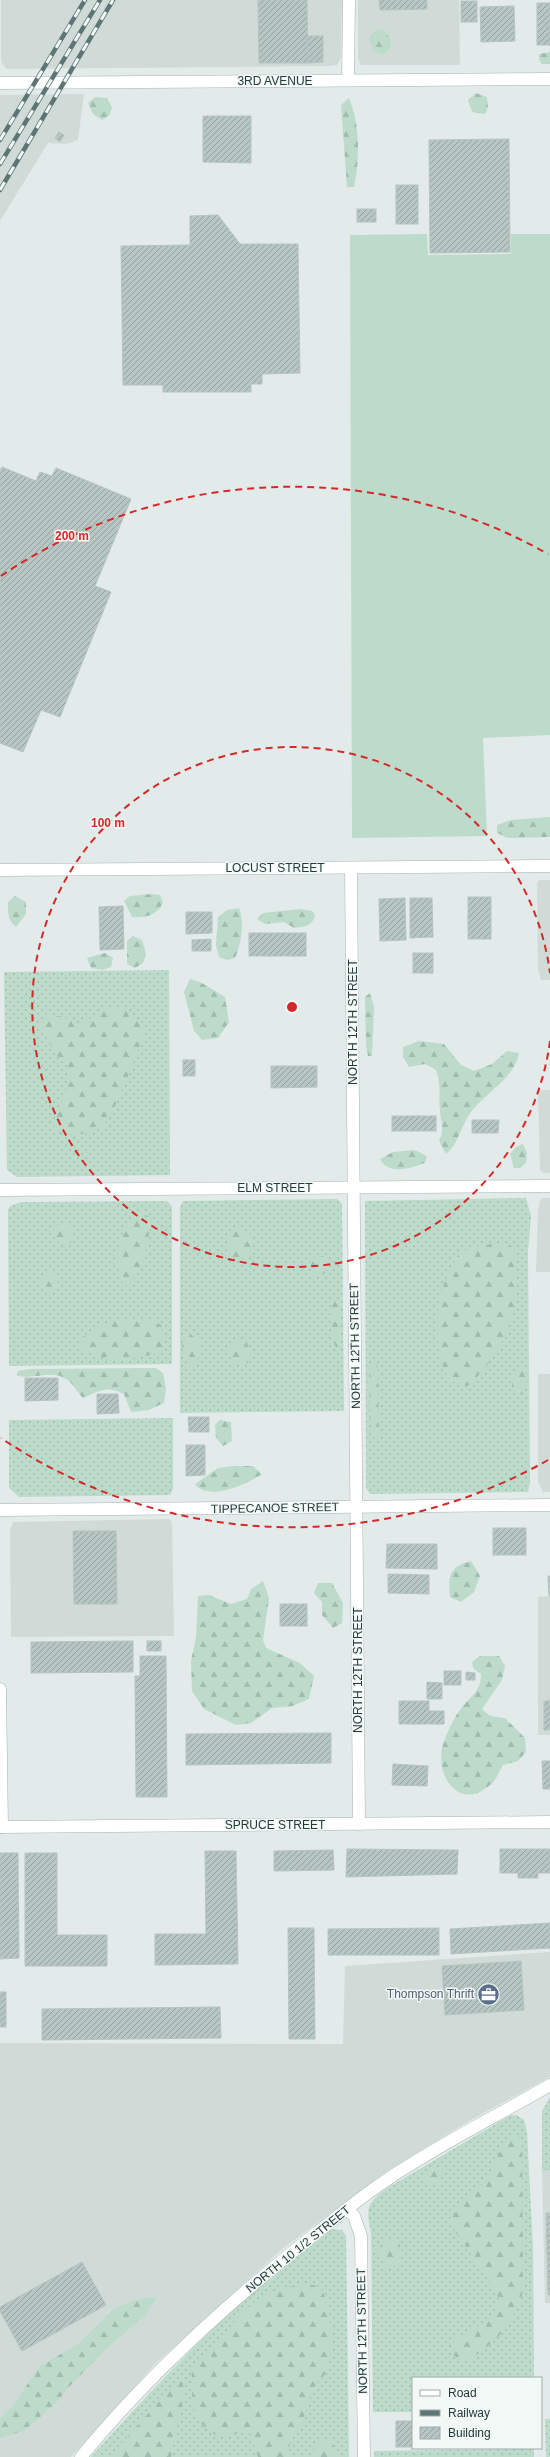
<svg xmlns="http://www.w3.org/2000/svg" width="550" height="2457" font-family="Helvetica,sans-serif">
<defs>
<pattern id="grass-dots" width="8" height="8" patternUnits="userSpaceOnUse"><rect width="8" height="8" fill="#bcdbcb"/><path d="M2 2h.1M6 6h.1" fill="none" stroke="#a1bdaf" stroke-width="1.8" stroke-linecap="round"/></pattern>
<pattern id="forest-firs" width="22" height="20" patternUnits="userSpaceOnUse"><rect width="22" height="20" fill="#bcdbcb"/><path d="M5 1l3.5 6h-7zM16 11l3.5 6h-7z" fill="#a1bdaf"/></pattern>
<pattern id="building-hatch" width="6" height="6" patternUnits="userSpaceOnUse"><rect width="6" height="6" fill="#b7c6c2"/><path d="M-1 1l2-2M0 6l6-6M5 7l2-2" fill="none" stroke="#94a29f"/></pattern>
</defs>
<rect width="100%" height="100%" fill="#e2ebe9"/>
<g fill="#d0dbd8">
<path d="M1,0H342L341,58L337,65L327,66L7,69L3,65L1,60Z"/>
<path d="M358,0H459L460,65H361L358,58Z"/>
<path d="M84,94L78,140L67,144L48,143L0,221V95Z"/>
<path d="M539,880H550V980H541L538,969L537,884Z"/>
<path d="M538,1090H550V1173H544L540,1170Z"/>
<path d="M543,1198H550V1272H536L538,1210L540,1201Z"/>
<path d="M538,1374H550V1492H543L538,1481Z"/>
<path d="M169,1519L172,1522L174,1636L11,1637L10,1530L13,1522Z"/>
<path d="M550,1596V1735H538V1597Z"/>
<path d="M550,1952V2077L469,2121L381,2175L281,2250L155,2364L71,2457H0V2043L343,2044L345,1966Z"/>
<path d="M542,2170H550V2303H545Z"/>
</g>
<g fill="url(#grass-dots)">
<path d="M169,970L170,1175L17,1177L7,1170L4,972Z"/>
<path d="M526,1198L531,1216L528,1252L530,1483L528,1492L370,1494L366,1488L365,1201Z"/>
<path d="M337,1199L342,1204L344,1411L180,1413V1207L183,1201Z"/>
<path d="M167,1201L172,1206V1364L9,1366L8,1210L10,1206L21,1202Z"/>
<path d="M173,1418V1489L170,1495L19,1497L9,1488V1420Z"/>
<path d="M550,2097V2170H542V2111Z"/>
<path d="M511,2115H517L524,2120L527,2132L533,2248L534,2378H413V2412H373L371,2232C365,2206 368,2202 389,2187Z"/>
<path d="M332,2229L342,2230L346,2236L349,2457H91C153,2388 217,2320 289,2261C302,2251 317,2235 332,2229Z"/>
<path d="M545,2419H550V2457H546Z"/>
<path d="M534,2449V2457H374V2451Z"/>
</g>
<g fill="url(#forest-firs)">
<path d="M384,29L391,40L390,49L382,55L373,50L369,39L374,31Z"/>
<path d="M550,52V64H542L539,60V54Z"/>
<path d="M476,93L487,97L488,107L485,114L472,112L468,100Z"/>
<path d="M95,97L107,98L112,107L110,115L102,120L93,114L88,103Z"/>
<path d="M349,98C360,125 360,159 354,187H347L341,105Z"/>
<path d="M550,817V837L508,838L497,833V825L511,820Z"/>
<path d="M151,894L160,895L163,902C159,915 145,918 132,917L124,901L130,896Z"/>
<path d="M15,896L26,902V914L16,927C7,920 8,912 8,902Z"/>
<path d="M239,908C245,923 241,943 235,958L227,960L219,957L216,945L218,917L227,910Z"/>
<path d="M300,909L312,911L315,915C313,926 304,927 294,928L284,922L265,924L257,919L263,913Z"/>
<path d="M133,936L142,940L146,954L143,963L135,968L127,964V941Z"/>
<path d="M105,953L113,958L111,967L102,970L91,968L87,958Z"/>
<path d="M190,979L202,983L225,997L229,1022L218,1038L202,1040L194,1031L184,992Z"/>
<path d="M370,993L374,1007L372,1056H368L366,1045L365,997Z"/>
<path d="M110,1007L124,1008L146,1029C141,1044 112,1121 102,1127C90,1136 75,1134 61,1135L53,1125L69,1082L68,1067L58,1057L39,1025L45,1014L63,1017L81,1024Z"/>
<path d="M419,1041L444,1044L461,1065L474,1071L492,1064L507,1051L519,1053C514,1079 487,1091 471,1112C461,1125 459,1144 446,1154L439,1141C445,1127 441,1124 440,1111C438,1093 442,1089 436,1070L425,1064L409,1067L403,1057V1047Z"/>
<path d="M523,1144L527,1153L526,1163L520,1168H514L510,1154L516,1147Z"/>
<path d="M415,1150L427,1156L425,1163C410,1168 389,1176 380,1159L393,1152Z"/>
<path d="M141,1211L151,1219C147,1244 146,1272 125,1287C110,1266 119,1224 141,1211Z"/>
<path d="M65,1224L74,1232L72,1242L64,1245L56,1241L53,1227Z"/>
<path d="M237,1229L251,1234L253,1248L240,1260L230,1256L227,1237Z"/>
<path d="M499,1243L514,1247C525,1298 507,1351 468,1386C459,1385 452,1383 447,1375C436,1360 436,1314 440,1296C444,1281 452,1266 459,1253L478,1246Z"/>
<path d="M318,1255L327,1258L328,1266L323,1275H312L310,1261Z"/>
<path d="M53,1269L58,1282L52,1293L42,1290L41,1278L45,1271Z"/>
<path d="M337,1299L340,1304V1347L336,1348C330,1333 330,1318 331,1302Z"/>
<path d="M148,1318L161,1325L165,1342L156,1354L116,1361L79,1350V1340C101,1321 119,1319 148,1318Z"/>
<path d="M190,1334L200,1341V1355L193,1367L188,1366L182,1348L183,1339Z"/>
<path d="M233,1340L246,1341L251,1352L248,1363L233,1364L227,1348Z"/>
<path d="M375,1361L378,1369L379,1437L376,1440L371,1434L369,1365Z"/>
<path d="M521,1367L526,1372V1385L522,1394L516,1395L512,1386L513,1372Z"/>
<path d="M156,1368L163,1373L166,1389L164,1403L149,1410L131,1412L124,1394C106,1385 100,1391 83,1398C77,1392 73,1383 66,1379C51,1369 31,1381 17,1375L18,1371L29,1369Z"/>
<path d="M220,1420L231,1422L232,1441L223,1446L216,1438L215,1425Z"/>
<path d="M234,1466H253L262,1474C247,1484 208,1502 195,1484L218,1468Z"/>
<path d="M471,1561L480,1576L474,1592L461,1602L450,1597C448,1575 449,1567 471,1561Z"/>
<path d="M263,1581L269,1598L263,1640L266,1648L300,1663L314,1676L309,1699L293,1706L272,1708L251,1723L236,1725L204,1709L192,1691L191,1661L196,1637L198,1596L209,1595L231,1604L247,1599L251,1589Z"/>
<path d="M318,1583H332L343,1603L342,1623L333,1628L322,1615V1602L314,1593Z"/>
<path d="M480,1656H499L505,1666L502,1680L482,1709L490,1716L505,1718L525,1738L526,1752L518,1761L503,1765C499,1771 496,1781 490,1785C461,1811 436,1779 442,1748C445,1736 454,1717 462,1707C472,1695 481,1691 481,1674L473,1668L472,1662Z"/>
<path d="M514,2136L521,2137L522,2144L523,2290C516,2322 493,2347 464,2362L453,2355L454,2340L495,2316L499,2298C484,2271 465,2247 448,2221L468,2197L485,2183L502,2147Z"/>
<path d="M431,2167H441L444,2173L438,2183L428,2184L422,2175Z"/>
<path d="M397,2238L402,2250L399,2265L386,2268L377,2251L385,2239Z"/>
<path d="M308,2284L321,2287L329,2308L332,2346L327,2372L313,2388L302,2424L290,2443L286,2457H258L250,2433C238,2431 223,2440 212,2433C208,2430 199,2422 197,2418C192,2411 190,2375 193,2367C197,2354 208,2355 215,2348C223,2341 229,2330 235,2321C253,2297 280,2286 308,2284Z"/>
<path d="M157,2297L145,2315L107,2348L69,2387L55,2404L24,2431L0,2438V2418L12,2407L40,2366L77,2345L115,2308L139,2299Z"/>
<path d="M183,2380L184,2396L171,2457H109L172,2387Z"/>
<path d="M330,2440L342,2457H309L320,2442Z"/>
</g>
<path fill="#bcdbcb" d="M427,234L428,255L511,254V234H550V735L483,738L487,836L352,838L350,235Z"/>
<g fill="url(#building-hatch)" stroke="#b5c4c1">
<path d="M258,0H307L308,63H259Z"/>
<path d="M379,0H427V9L380,10Z"/>
<rect x="461" y="1" width="16" height="21"/>
<rect x="537" y="3" width="13" height="42"/>
<path d="M514,6L515,41L481,42L480,7Z"/>
<path d="M307,36H323V62L308,63Z"/>
<path d="M203,116H251V163L203,162Z"/>
<path d="M59,132L64,135L60,142L55,138Z"/>
<path d="M509,139L510,252L430,253L429,140Z"/>
<rect x="396" y="185" width="22" height="39"/>
<rect x="357" y="209" width="19" height="13"/>
<path d="M218,215L240,244H298L300,373L262,374V384H251V392H163V385H123L121,246L190,245V216Z"/>
<path d="M2,467L36,481L40,472L52,476L56,468L131,499L95,586L111,592L60,717L41,710L23,752L0,743V471Z"/>
<rect x="468" y="897" width="23" height="42"/>
<path d="M405,898L406,940L380,941L379,899Z"/>
<path d="M410,898H432L433,937L410,938Z"/>
<path d="M123,906L124,949L100,950L99,907Z"/>
<path d="M186,912H212V933L186,934Z"/>
<rect x="249" y="933" width="57" height="23"/>
<path d="M211,939V951H192V940Z"/>
<rect x="413" y="953" width="20" height="20"/>
<rect x="183" y="1060" width="12" height="16"/>
<path d="M271,1066H317V1087L271,1088Z"/>
<rect x="392" y="1116" width="44" height="15"/>
<path d="M472,1120H499L498,1133H472Z"/>
<path d="M25,1378H58V1400L25,1401Z"/>
<path d="M97,1394H118L119,1413L97,1414Z"/>
<path d="M188,1417H209V1432H189Z"/>
<path d="M186,1445H205V1475L186,1476Z"/>
<rect x="493" y="1528" width="33" height="27"/>
<path d="M73,1531H116L117,1604H74Z"/>
<path d="M387,1544H437V1569L386,1568Z"/>
<path d="M388,1574L429,1575V1594L388,1593Z"/>
<path d="M548,1576H550V1596H549Z"/>
<rect x="280" y="1604" width="27" height="22"/>
<path d="M133,1641V1672L31,1673V1642Z"/>
<rect x="147" y="1641" width="14" height="10"/>
<path d="M140,1656H166L167,1797H136L135,1676H140Z"/>
<rect x="444" y="1671" width="17" height="14"/>
<path d="M466,1672L475,1673V1680H466Z"/>
<path d="M427,1682L442,1683V1699H427Z"/>
<path d="M399,1701H429V1711H444V1724H399Z"/>
<rect x="544" y="1701" width="6" height="29"/>
<path d="M331,1733V1763L186,1765V1734Z"/>
<path d="M542,1761H550V1789H543Z"/>
<path d="M393,1764L428,1766L427,1786L392,1785Z"/>
<path d="M347,1849L458,1850L457,1874L346,1877Z"/>
<path d="M500,1849H550V1873H538V1878H518V1873H500Z"/>
<path d="M333,1850L334,1870L274,1871V1851Z"/>
<path d="M205,1851H236L238,1964L155,1965V1934H206Z"/>
<path d="M0,1853H18L19,1958L0,1959Z"/>
<path d="M25,1853H57V1935H107V1966H25Z"/>
<path d="M550,1923V1948L451,1954L450,1929Z"/>
<path d="M288,1928H314L315,2039H289Z"/>
<path d="M439,1928V1955H328V1929Z"/>
<path d="M521,1961L524,2010L445,2015L442,1966Z"/>
<rect x="0" y="1992" width="6" height="35"/>
<path d="M220,2007L221,2038L42,2040V2009Z"/>
<path d="M546,2213H550V2295H548Z"/>
<path d="M82,2262L106,2305L22,2351L0,2311V2307Z"/>
<rect x="396" y="2421" width="17" height="26"/>
</g>
<g fill="none" stroke-linecap="round" stroke-linejoin="round">
<defs>
<g id="minor">
<path d="M348,80L349,0"/>
<path d="M0,83L550,79"/>
<path d="M351,868L359,1824"/>
<path d="M0,870L550,866"/>
<path d="M0,1190L550,1186"/>
<path d="M0,1510L550,1505"/>
<path d="M0,1689L2,1827"/>
<path d="M0,1827L550,1822"/>
<path d="M347,2209L354,2216L361,2236L364,2457"/>
<path d="M81,2457C149,2374 231,2300 315,2234C338,2216 361,2197 385,2181C438,2145 495,2117 550,2085"/>
</g>
</defs>
<use href="#minor" stroke="#a5b3b1" stroke-width="13"/>
<use href="#minor" stroke="#fff" stroke-width="12"/>
<defs>
<g id="rail">
<path d="M0,140L85,0"/>
<path d="M0,164L100,0"/>
<path d="M0,190L113,0"/>
</g>
</defs>
<use href="#rail" stroke="#5d7675" stroke-width="4.5"/>
<use href="#rail" stroke="#f2f8f6" stroke-width="3" stroke-dasharray="9" stroke-linecap="butt"/>
</g>
<g fill="none" stroke="#d62828" stroke-width="2" stroke-dasharray="7 5">
<path d="M550 1041A260 260 0 1 1 550 973"/>
<path d="M548 1460A520 520 0 0 1 1 1438M1 576A520 520 0 0 1 548 554"/>
</g>
<defs>
<symbol id="office-disc" viewBox="-11 -11 22 22"><circle r="9.5" fill="#5c6f8a" stroke="#f2f8f6"/><path d="M-6-3h4V-5.5h4V-3h4V5H-6ZM-1-4.5V-3h2v-1.5ZM-6 0V1H6V0Z" fill="#fff"/></symbol>
</defs>
<g fill-rule="evenodd">
<use href="#office-disc" x="476" y="1982" width="25" height="25"/>
</g>
<g text-anchor="middle" dominant-baseline="central" stroke-width="3" stroke-linejoin="round" paint-order="stroke">
<g font-size="12" fill="#233b39" stroke="#f2f8f6">
<text x="275" y="81">3RD AVENUE</text>
<text x="275" y="868">LOCUST STREET</text>
<text transform="translate(353 1022) rotate(-90)">NORTH 12TH STREET</text>
<text x="275" y="1188">ELM STREET</text>
<text transform="translate(355 1346) rotate(-91)">NORTH 12TH STREET</text>
<text transform="translate(275 1508) rotate(-1)">TIPPECANOE STREET</text>
<text transform="translate(358 1670) rotate(-90)">NORTH 12TH STREET</text>
<text x="275" y="1825">SPRUCE STREET</text>
<text transform="translate(298 2249) rotate(-39)">NORTH 10 1/2 STREET</text>
<text transform="translate(362 2331) rotate(-91)">NORTH 12TH STREET</text>
</g>
<g font-size="12" fill="#4e5e75" stroke="#f2f8f6" text-anchor="end">
<text x="474" y="1994">Thompson Thrift</text>
</g>
</g>
<circle cx="292" cy="1007" r="6" fill="#d62828" stroke="#f2f8f6" stroke-width="2"/>
<g font-size="12" text-anchor="middle" font-weight="bold" fill="#d62828" stroke="#f2f8f6" stroke-width="3" stroke-linejoin="round" paint-order="stroke">
<text x="72" y="540">200 m</text>
<text x="108" y="827">100 m</text>
</g>
<rect x="412" y="2377" width="130" height="72" fill="#f2f8f6" stroke="#9facaa"/>
<rect x="420" y="2390" width="20" height="6" fill="#ffffff" stroke="#9facaa"/>
<text x="448" y="2397" font-size="12" fill="#233b39">Road</text>
<rect x="420" y="2410" width="20" height="6" fill="#5d7675" stroke="#9facaa"/>
<text x="448" y="2417" font-size="12" fill="#233b39">Railway</text>
<rect x="420" y="2427" width="20" height="12" fill="url(#building-hatch)" stroke="#9facaa"/>
<text x="448" y="2437" font-size="12" fill="#233b39">Building</text>
</svg>
